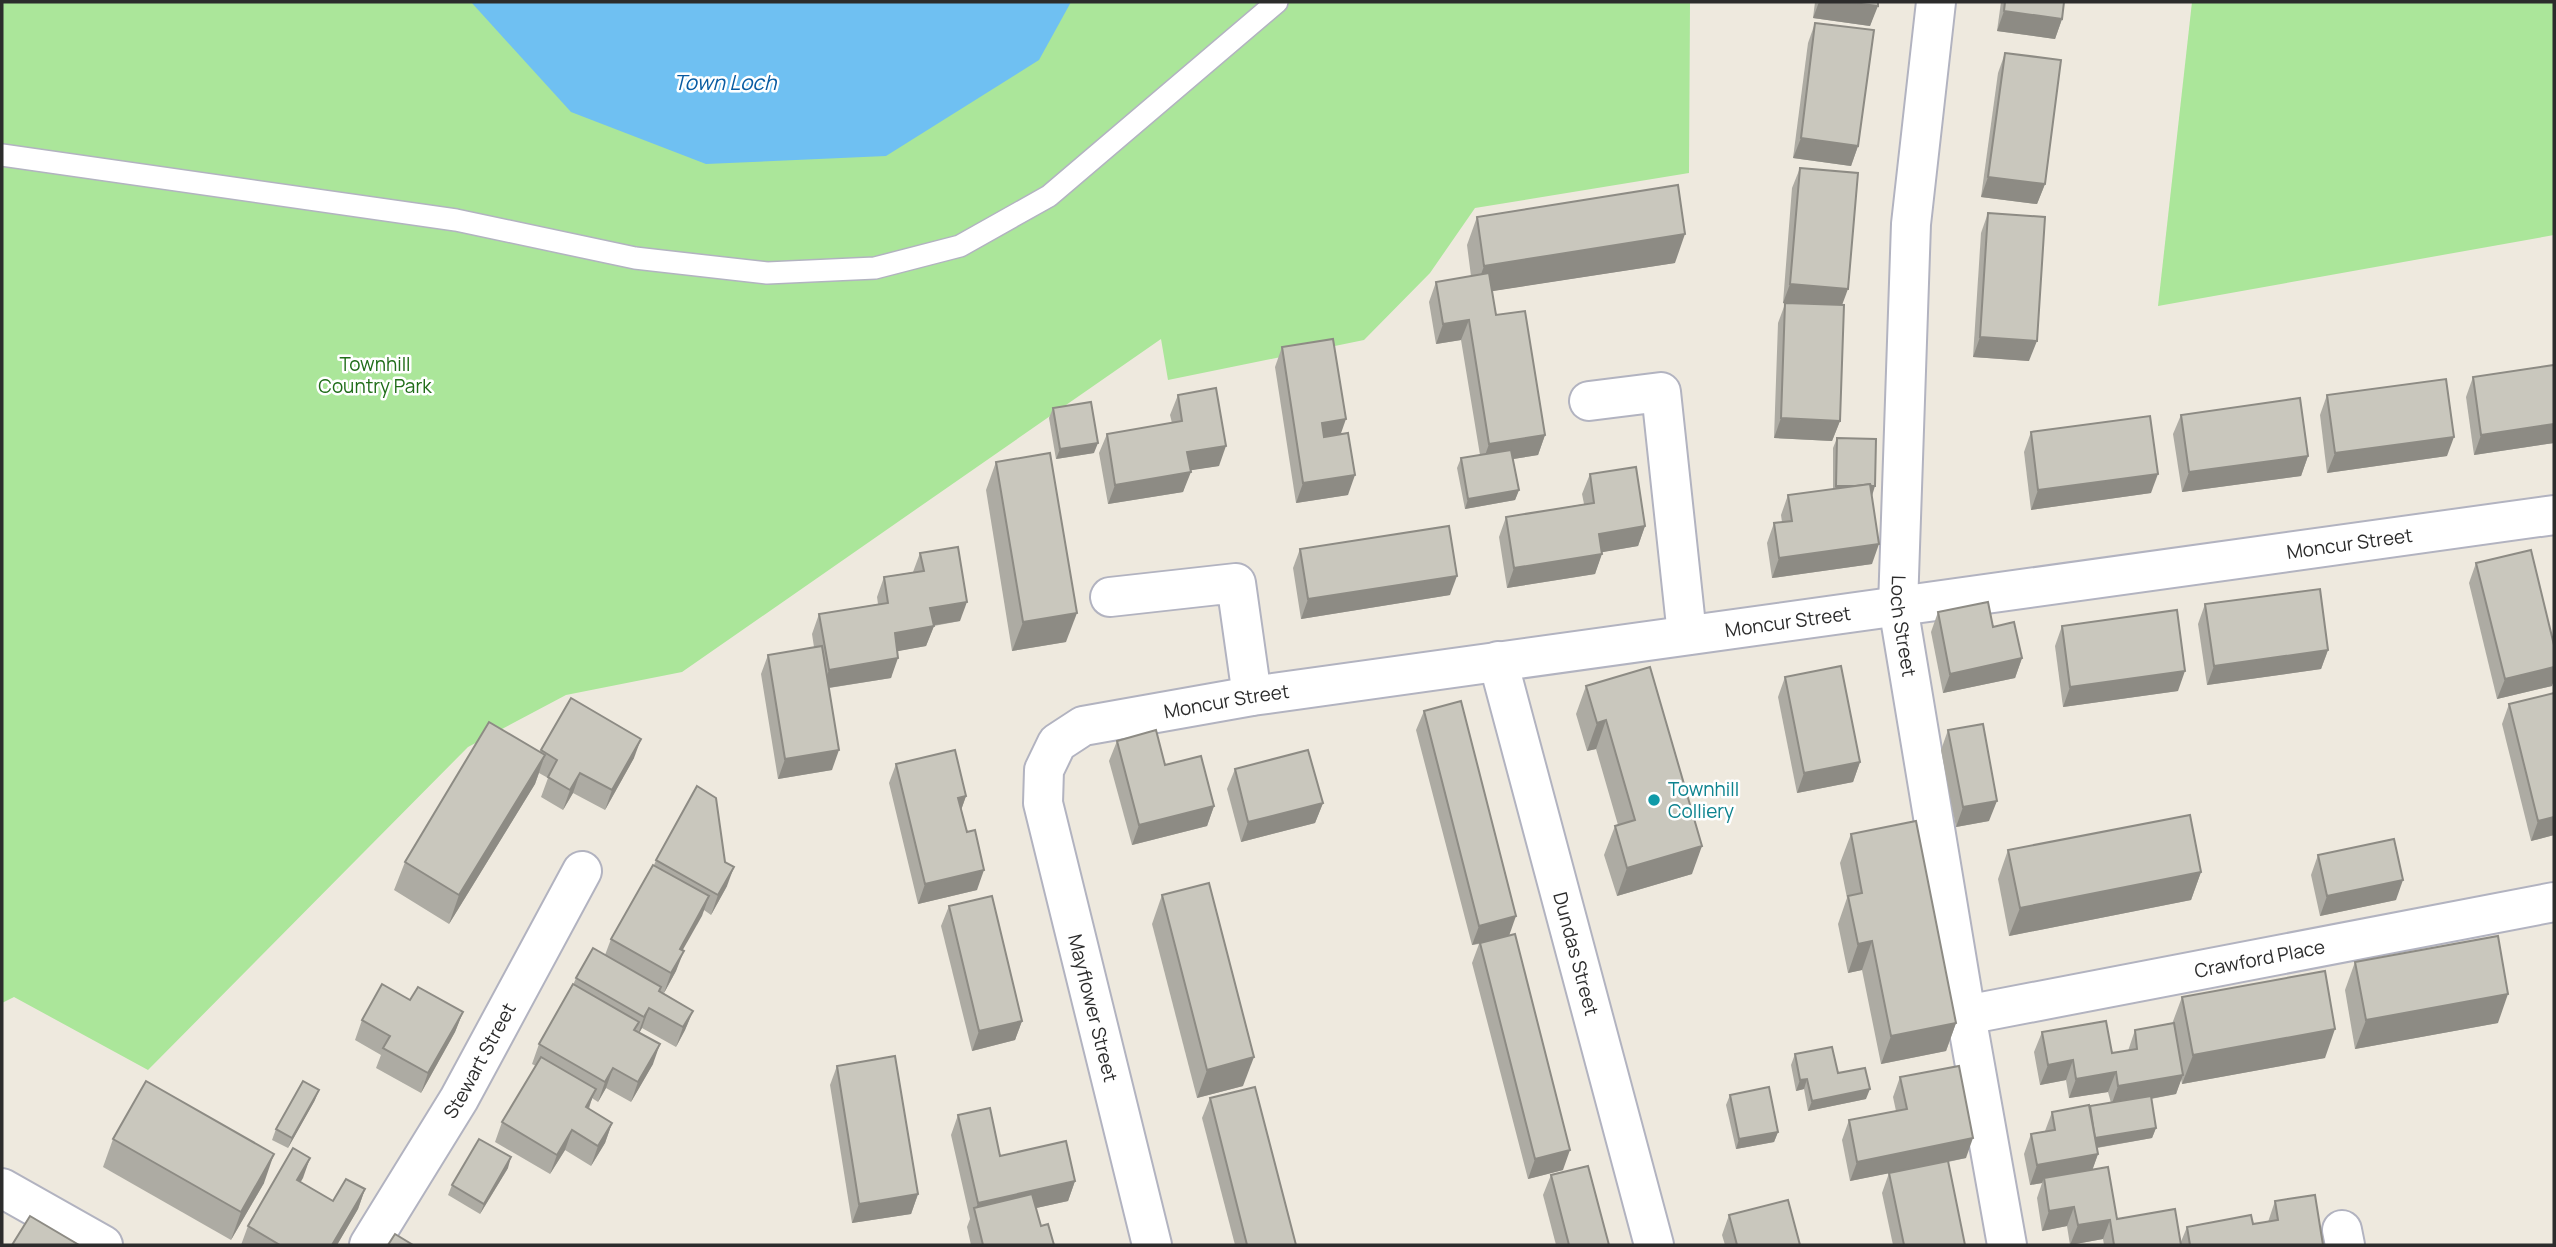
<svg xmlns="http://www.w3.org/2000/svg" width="2556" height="1247" font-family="Manrope,sans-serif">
<rect width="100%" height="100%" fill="#eee9de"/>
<g fill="#abe69a">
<path d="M2,2H1690L1689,173L1475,208L1430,273L1364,340L1168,380L1161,339L682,672L566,695L468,747L148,1070L14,997L2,1003Z"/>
<path d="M2192,2H2554V235L2158,306Z"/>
</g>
<path fill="#6fc0f2" d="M471,2H1071L1039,60L886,156L706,164L571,112Z"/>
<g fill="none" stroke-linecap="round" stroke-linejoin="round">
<defs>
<path id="lane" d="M2,155L456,220L635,258L767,273L875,268L960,246L1049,196L1277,2"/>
<g id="street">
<path id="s1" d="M1936,2L1911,224L1898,606L1966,1015L2007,1245"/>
<path d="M1589,401L1661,392L1687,635"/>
<path d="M1110,597L1236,583L1252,696"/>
<path id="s2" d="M1498,661L1654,1245"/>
<path id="s3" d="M1966,1015L2554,902"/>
<path d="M2342,1230L2345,1245"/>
<path id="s4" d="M369,1245L459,1099L582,871"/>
<path id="s5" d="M1152,1245L1043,803L1044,770L1057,743L1083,726L1252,696L2554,515"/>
</g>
<path id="secondary" d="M2,1188L103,1245"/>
</defs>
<use href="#lane" stroke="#b2b3c0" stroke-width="24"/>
<use href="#street" stroke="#b2b3c0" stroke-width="42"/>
<use href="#secondary" stroke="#b2b3c0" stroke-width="42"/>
<use href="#lane" stroke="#fff" stroke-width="21"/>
<use href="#street" stroke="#fff" stroke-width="38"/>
<use href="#secondary" stroke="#fff" stroke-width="38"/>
</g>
<g fill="#adaba3">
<path d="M1815,2H1878L1870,26L1813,18Z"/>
<path d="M2001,2H2064L2062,19L2055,39L1997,31Z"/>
<path d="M1815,23L1858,146L1851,166L1793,158L1808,43Z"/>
<path d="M2005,53L2045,184L2037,204L1981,197L1998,73Z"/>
<path d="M1800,168L1842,305L1840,421L1832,441L1774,438L1778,323L1785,304L1783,303L1792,188Z"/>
<path d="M1988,213L2029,361L1973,357L1981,233Z"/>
<path d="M1477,217L1675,263L1492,291L1496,315L1545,435L1538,455L1513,459L1519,490L1515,500L1465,509L1457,468L1461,458L1480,455L1461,340L1436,344L1429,302L1436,282L1471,276L1467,245Z"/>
<path d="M1282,347L1340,434L1348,495L1296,503L1275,367Z"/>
<path d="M2554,365V443L2474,455L2466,397L2473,377Z"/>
<path d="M1178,395L1219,466L1190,470L1183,492L1108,504L1099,453L1107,434L1172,423L1170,415Z"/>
<path d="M2327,395L2447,456L2327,473L2320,415Z"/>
<path d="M1053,408L1094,453L1056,459L1049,418Z"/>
<path d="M2181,415L2308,456L2301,476L2182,492L2173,434Z"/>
<path d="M2031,432L2151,493L2031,510L2024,452Z"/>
<path d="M1837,438L1872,495V564L1772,578L1767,543L1774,523L1782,522L1781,515L1788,495L1833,489V448Z"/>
<path d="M996,462L1066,642L1012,651L986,490Z"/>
<path d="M1590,474L1645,526L1638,546L1602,552L1595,574L1507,588L1499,537L1506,517L1584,504L1582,494Z"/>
<path d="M1300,549L1450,595L1301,619L1293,568Z"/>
<path d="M920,553L960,621L934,626L926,646L897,651L891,678L829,688L832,770L778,779L761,674L768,655L814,647L812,634L819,614L878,604L877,597L884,577L913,572Z"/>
<path d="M2476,563L2552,686L2497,699L2469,583Z"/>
<path d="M2205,604L2328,650L2321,669L2207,685L2198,624Z"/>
<path d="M1938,612L1993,627L2022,658L2015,678L1943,693L1931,632Z"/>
<path d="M2062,626L2178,691L2063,707L2055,646Z"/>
<path d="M1650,667L1692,874L1617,896L1604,855L1615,826L1618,825L1596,749L1587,751L1576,714L1586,686Z"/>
<path d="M1785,677L1860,762L1853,782L1797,793L1778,697Z"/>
<path d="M2509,704L2554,835L2531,841L2502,724Z"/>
<path d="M1424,711L1509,935L1563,1170L1528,1179L1472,963L1479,944L1472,945L1416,730Z"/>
<path d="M1948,730L1989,821L1956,827L1941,750Z"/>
<path d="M1117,741L1214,806L1207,826L1132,845L1109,761Z"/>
<path d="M541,750L634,758L605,810L573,793L563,810L541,797L548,778L539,773L535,784L449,924L394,890L405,862L540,752Z"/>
<path d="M896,764L966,796L961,810L977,890L918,904L889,783Z"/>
<path d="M1235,769L1323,803L1315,823L1241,842L1227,789Z"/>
<path d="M1851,834L1956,1023L1946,1051L1881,1064L1862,970L1848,973L1838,924L1847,898L1840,863Z"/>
<path d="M2008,850L2201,872L2191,900L2009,936L1998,879Z"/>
<path d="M2318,855L2396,900L2320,916L2311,875Z"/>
<path d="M656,860L727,886L711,915L704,910L682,950L676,971L664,993L660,991L693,1011L685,1030L676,1047L642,1028L639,1033L653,1064L631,1102L606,1088L598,1102L592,1098L589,1109L612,1123L605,1143L591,1166L565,1150L550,1174L495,1142L502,1122L536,1066L532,1064L539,1044L573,985L576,978L605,955L611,939L654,865Z"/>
<path d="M1162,895L1243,1086L1197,1098L1152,924Z"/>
<path d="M949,906L1022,1021L1015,1040L972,1051L941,926Z"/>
<path d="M2355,962L2498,1023L2355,1049L2345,990Z"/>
<path d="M2182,997L2325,1058L2182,1084L2181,1079L2176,1094L2151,1099L2156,1128L2152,1138L2097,1148L2098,1154L2092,1170L2117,1219L2180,1244L2187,1227L2253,1224L2268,1222L2275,1201L2323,1245H2104L2103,1239L2070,1245L2067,1226L2042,1231L2037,1198L2042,1183L2030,1185L2024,1154L2031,1134L2045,1131L2052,1112L2111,1103L2108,1092L2069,1098L2066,1080L2040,1085L2034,1052L2042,1032L2112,1053L2128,1051L2135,1030L2172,1024Z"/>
<path d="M410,1000L463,1012L455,1032L421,1093L376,1068L381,1055L355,1040L362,1020Z"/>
<path d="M1795,1054L1838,1073L1866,1099L1808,1111L1804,1089L1796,1091L1791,1065Z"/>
<path d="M837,1066L918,1194L911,1214L852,1223L830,1085Z"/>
<path d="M1900,1077L1966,1158L1948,1162L1965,1245H1893L1882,1193L1889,1173L1850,1181L1842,1140L1849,1120L1896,1111L1893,1097Z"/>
<path d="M1730,1095L1778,1132L1774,1142L1736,1149L1726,1105Z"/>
<path d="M1210,1098L1296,1245H1235L1202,1118Z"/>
<path d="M315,1100L288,1148L272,1140L276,1129Z"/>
<path d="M958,1115L1000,1156L1075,1181L1068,1201L1036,1208L1041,1226L1054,1245H971L967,1227L970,1219L951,1135Z"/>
<path d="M113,1139L264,1183L231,1240L103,1167Z"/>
<path d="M310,1158L300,1182L333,1201L365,1189L358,1209L337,1245H241L248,1226Z"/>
<path d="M508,1168L480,1214L448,1195L452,1185Z"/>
<path d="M1551,1175L1609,1245H1556L1543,1195Z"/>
<path d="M1729,1215L1800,1245H1725L1722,1235Z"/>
</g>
<g fill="#8d8b84">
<path d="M1819,2H1845L1878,6L1870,26L1813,18Z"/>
<path d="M2004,11L2062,19L2055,39L1997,31Z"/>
<path d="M1801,138L1858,146L1851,166L1793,158Z"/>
<path d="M1988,177L2045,184L2037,204L1981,197Z"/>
<path d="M1685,234L1675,263L1474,294L1484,266Z"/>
<path d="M1790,284L1848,289L1841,308L1783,303Z"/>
<path d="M1469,320L1461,340L1436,344L1443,324Z"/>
<path d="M1980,337L2037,341L2029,361L1973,357Z"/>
<path d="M1781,418L1840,421L1832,441L1774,438Z"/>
<path d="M1346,419L1339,439L1315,443L1322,423Z"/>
<path d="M2554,424V443L2474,455L2481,435Z"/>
<path d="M1545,435L1538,455L1482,464L1489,444Z"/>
<path d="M2454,437L2447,456L2327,473L2335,453Z"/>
<path d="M1098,443L1094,453L1056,459L1060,449Z"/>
<path d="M1226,446L1219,466L1180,472L1187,452Z"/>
<path d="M2308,456L2301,476L2182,492L2189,472Z"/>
<path d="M1191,472L1183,492L1108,504L1115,485Z"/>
<path d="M2158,474L2151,493L2031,510L2038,490Z"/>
<path d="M1355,475L1348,495L1296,503L1303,483Z"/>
<path d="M1836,486H1875L1872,496H1833Z"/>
<path d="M1519,490L1515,500L1465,509L1468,499Z"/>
<path d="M1645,526L1638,546L1592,554L1599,534Z"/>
<path d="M1879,544L1872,564L1772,578L1779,558Z"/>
<path d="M1602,554L1595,574L1507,588L1514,568Z"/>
<path d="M1457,576L1450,595L1301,619L1308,599Z"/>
<path d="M967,602L960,621L923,627L930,608Z"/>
<path d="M1077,613L1066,642L1012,651L1023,622Z"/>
<path d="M934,626L926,646L888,653L895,633Z"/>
<path d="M2328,650L2321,669L2207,685L2214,666Z"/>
<path d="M898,658L891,678L821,689L829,670Z"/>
<path d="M2022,658L2015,678L1943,693L1950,674Z"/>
<path d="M2554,667V680L2552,686L2497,699L2505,679Z"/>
<path d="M2185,671L2178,691L2063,707L2070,687Z"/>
<path d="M1606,720L1596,749L1587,751L1597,723Z"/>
<path d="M641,739L634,758L605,810L612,790Z"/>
<path d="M839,750L832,770L778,779L785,759Z"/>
<path d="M545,755L535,784L449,924L459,895Z"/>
<path d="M1860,762L1853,782L1797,793L1804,773Z"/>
<path d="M580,773L573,793L563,810L570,790Z"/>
<path d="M966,796L959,816L958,798Z"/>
<path d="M1997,801L1989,821L1956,827L1963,807Z"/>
<path d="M1323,803L1315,823L1241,842L1248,822Z"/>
<path d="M1214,806L1207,826L1132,845L1139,825Z"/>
<path d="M2554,817V835L2531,841L2538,821Z"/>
<path d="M1702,846L1692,874L1617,896L1627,868Z"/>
<path d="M734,867L727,886L711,915L718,895Z"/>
<path d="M984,870L977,890L918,904L925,884Z"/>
<path d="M2201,872L2191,900L2009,936L2020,908Z"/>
<path d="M2403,880L2396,900L2320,916L2327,896Z"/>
<path d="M709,896L702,916L672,969L680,949Z"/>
<path d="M1516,916L1509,936L1472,945L1479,926Z"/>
<path d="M1872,941L1862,970L1848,973L1858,944Z"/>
<path d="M684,951L676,971L664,993L671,973Z"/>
<path d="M2508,994L2498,1023L2355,1049L2366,1020Z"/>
<path d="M649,1008L642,1028L637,1037L644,1017Z"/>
<path d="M693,1011L685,1030L676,1047L683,1027Z"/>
<path d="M463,1012L455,1032L421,1093L428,1073Z"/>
<path d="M1022,1021L1015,1040L972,1051L979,1031Z"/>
<path d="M1956,1023L1946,1051L1881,1064L1891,1036Z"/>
<path d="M2335,1029L2325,1058L2182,1084L2193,1055Z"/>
<path d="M660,1044L653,1064L631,1102L638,1082Z"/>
<path d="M1254,1057L1243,1086L1197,1098L1207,1070Z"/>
<path d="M2073,1060L2066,1080L2040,1085L2048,1065Z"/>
<path d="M613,1068L606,1088L598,1102L605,1082Z"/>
<path d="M2116,1072L2108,1092L2069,1098L2076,1079Z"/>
<path d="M2183,1075L2176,1094L2111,1106L2118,1086Z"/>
<path d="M1807,1079L1804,1089L1796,1091L1800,1080Z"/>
<path d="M596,1089L588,1109L586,1107Z"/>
<path d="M1870,1089L1866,1099L1808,1111L1812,1101Z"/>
<path d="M319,1090L315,1100L288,1148L292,1138Z"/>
<path d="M612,1123L605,1143L591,1166L598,1146Z"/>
<path d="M2156,1128L2152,1138L2089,1149L2092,1139Z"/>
<path d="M572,1130L565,1150L550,1174L557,1155Z"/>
<path d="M1778,1132L1774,1142L1736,1149L1739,1139Z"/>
<path d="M1973,1138L1966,1158L1850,1181L1857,1162Z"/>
<path d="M1570,1150L1563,1170L1528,1179L1535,1159Z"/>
<path d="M274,1154L264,1183L231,1240L241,1212Z"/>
<path d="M2098,1154L2091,1174L2044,1178L2042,1183L2030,1185L2037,1165Z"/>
<path d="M511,1157L508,1168L480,1214L484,1204Z"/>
<path d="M310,1158L303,1178L290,1200L297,1180Z"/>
<path d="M1075,1181L1068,1201L977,1221L975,1211L978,1203Z"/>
<path d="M365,1189L358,1209L337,1245H332Z"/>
<path d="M918,1194L911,1214L852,1223L859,1204Z"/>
<path d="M2074,1207L2067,1226L2042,1231L2049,1211Z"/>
<path d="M2110,1220L2103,1239L2070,1245L2078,1225Z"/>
</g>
<g fill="#c9c7bd" stroke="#8d8b84" stroke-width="2">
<path d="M1845,2H1878V6Z"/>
<path d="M2005,2H2064L2062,19L2004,11Z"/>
<path d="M1815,23L1874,30L1858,146L1801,138Z"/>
<path d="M2005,53L2061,60L2045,184L1988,177Z"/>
<path d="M1800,168L1858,173L1848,289L1790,284Z"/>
<path d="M1678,185L1685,234L1484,266L1477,217Z"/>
<path d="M1988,213L2045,217L2037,341L1980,337Z"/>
<path d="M1489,273L1496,315L1525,311L1545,435L1489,444L1469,320L1443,324L1436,282Z"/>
<path d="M1785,303L1844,305L1840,421L1781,418Z"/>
<path d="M1333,339L1346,419L1322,423L1324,437L1348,433L1355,475L1303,483L1282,347Z"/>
<path d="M2554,365V424L2481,435L2473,377Z"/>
<path d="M2446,379L2454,437L2335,453L2327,395Z"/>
<path d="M1216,388L1226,446L1187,452L1191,472L1115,485L1107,434L1182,421L1178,395Z"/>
<path d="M2300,398L2308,456L2189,472L2181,415Z"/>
<path d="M1091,402L1098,443L1060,449L1053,408Z"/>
<path d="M2150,416L2158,474L2038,490L2031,432Z"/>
<path d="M1837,438L1876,439L1875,486H1871L1870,484L1855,486H1836Z"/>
<path d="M1511,450L1519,490L1468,499L1461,458Z"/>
<path d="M1050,453L1077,613L1023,622L996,462Z"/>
<path d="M1636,467L1645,526L1599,534L1602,554L1514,568L1506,517L1594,503L1590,474Z"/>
<path d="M1870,484L1879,544L1779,558L1774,523L1792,521L1788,495Z"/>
<path d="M1449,526L1457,576L1308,599L1300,549Z"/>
<path d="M958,547L967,602L930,608L934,626L895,633L898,658L829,670L819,614L888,603L884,577L924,571L920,553Z"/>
<path d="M2531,550L2554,645V667L2505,679L2476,563Z"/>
<path d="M2320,589L2328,650L2214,666L2205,604Z"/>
<path d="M1988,602L1993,627L2014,622L2022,658L1950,674L1938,612Z"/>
<path d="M2177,610L2185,671L2070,687L2062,626Z"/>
<path d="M822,646L839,750L785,759L768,655Z"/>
<path d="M1841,666L1860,762L1804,773L1785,677Z"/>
<path d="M1650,667L1702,846L1627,868L1615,826L1635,820L1606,720L1597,723L1586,686Z"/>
<path d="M2554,693V817L2538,821L2509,704Z"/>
<path d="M571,698L641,739L612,790L580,773L570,790L548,777L557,760L541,750Z"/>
<path d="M1461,701L1516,916L1479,926L1424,711Z"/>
<path d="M489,722L545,755L459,895L405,862Z"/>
<path d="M1983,724L1997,801L1963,807L1948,730Z"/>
<path d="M1156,730L1165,765L1201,756L1214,806L1139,825L1117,741Z"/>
<path d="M955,750L966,796L958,798L967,832L975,830L984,870L925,884L896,764Z"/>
<path d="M1308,750L1323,803L1248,822L1235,769Z"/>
<path d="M697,786L716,798L725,862L734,867L718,895L656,860Z"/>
<path d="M2190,815L2201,872L2020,908L2008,850Z"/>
<path d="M1916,821L1956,1023L1891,1036L1872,941L1858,944L1848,896L1862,893L1851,834Z"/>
<path d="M2394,839L2403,880L2327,896L2318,855Z"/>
<path d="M653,865L709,896L680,949L684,951L671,973L611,939Z"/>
<path d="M1209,883L1254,1057L1207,1070L1162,895Z"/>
<path d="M992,896L1022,1021L979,1031L949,906Z"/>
<path d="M1515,934L1570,1150L1535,1159L1480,943Z"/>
<path d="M2498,936L2508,994L2366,1020L2355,962Z"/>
<path d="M593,948L661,987L659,991L693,1011L683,1027L649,1008L644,1017L576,978Z"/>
<path d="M2325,971L2335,1029L2193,1055L2182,997Z"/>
<path d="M382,984L410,1000L418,987L463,1012L428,1073L383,1048L390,1036L362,1020Z"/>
<path d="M573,984L639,1022L634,1030L660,1044L638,1082L613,1068L605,1082L539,1044Z"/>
<path d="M2106,1021L2112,1053L2137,1049L2135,1030L2174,1023L2183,1075L2118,1086L2116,1072L2076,1079L2073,1060L2048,1065L2042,1032Z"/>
<path d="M1832,1047L1838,1073L1865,1068L1870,1089L1812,1101L1807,1079L1800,1080L1795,1054Z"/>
<path d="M895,1056L918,1194L859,1204L837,1066Z"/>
<path d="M541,1057L596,1089L586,1107L612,1123L598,1146L572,1130L557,1155L502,1122Z"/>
<path d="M1959,1066L1973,1138L1857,1162L1849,1120L1907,1109L1900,1077Z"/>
<path d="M146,1081L274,1154L241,1212L113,1139Z"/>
<path d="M303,1081L319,1090L292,1138L276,1129Z"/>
<path d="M1255,1087L1296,1245H1247L1210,1098Z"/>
<path d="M1769,1087L1778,1132L1739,1139L1730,1095Z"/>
<path d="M2151,1096L2156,1128L2095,1138L2090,1106Z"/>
<path d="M2089,1105L2098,1154L2037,1165L2031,1134L2055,1130L2052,1112Z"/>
<path d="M990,1108L1000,1156L1066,1141L1075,1181L978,1203L958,1115Z"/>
<path d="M479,1139L511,1157L484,1204L452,1185Z"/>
<path d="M293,1148L310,1158L297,1180L333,1201L346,1179L365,1189L332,1245H280L248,1226Z"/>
<path d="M1948,1161L1965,1245H1904L1889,1173Z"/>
<path d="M1588,1166L1609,1245H1569L1551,1175Z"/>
<path d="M2108,1167L2117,1219L2175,1209L2181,1245H2114L2110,1220L2078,1225L2074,1207L2049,1211L2044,1178Z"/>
<path d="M1032,1194L1041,1226L1048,1224L1054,1245H983L974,1208Z"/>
<path d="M2315,1195L2323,1245H2190L2187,1227L2251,1215L2253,1224L2278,1220L2275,1201Z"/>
<path d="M1788,1200L1800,1245H1737L1729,1215Z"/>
<path d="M30,1216L79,1245H12Z"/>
<path d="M395,1234L413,1245H388Z"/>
</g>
<circle fill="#0f9aa8" stroke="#fff" stroke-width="2.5" cx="1654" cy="800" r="7"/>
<g text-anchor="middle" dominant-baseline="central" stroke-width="5" stroke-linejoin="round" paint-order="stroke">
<g font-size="19" fill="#206d19" stroke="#fff">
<text x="375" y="364">Townhill<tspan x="375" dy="22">Country Park</tspan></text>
</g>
<g font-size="19" fill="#2c2c2c" stroke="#fff">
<text stroke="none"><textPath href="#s5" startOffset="1829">Moncur Street</textPath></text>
<text stroke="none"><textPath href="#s5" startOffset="1262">Moncur Street</textPath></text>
<text stroke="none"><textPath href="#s1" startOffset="626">Loch Street</textPath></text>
<text stroke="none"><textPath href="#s5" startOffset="695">Moncur Street</textPath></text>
<text stroke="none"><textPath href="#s2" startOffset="303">Dundas Street</textPath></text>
<text stroke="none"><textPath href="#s3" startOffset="299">Crawford Place</textPath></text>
<text transform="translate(1093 1008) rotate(76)">Mayflower Street</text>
<text stroke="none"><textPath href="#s4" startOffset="215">Stewart Street</textPath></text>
</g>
<g font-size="19" fill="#0d838f" stroke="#fff" text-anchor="start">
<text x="1668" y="789">Townhill<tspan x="1668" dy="22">Colliery</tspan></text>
</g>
<g font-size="21" font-style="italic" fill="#0a5ca2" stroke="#fff">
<text x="725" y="82">Town Loch</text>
</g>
</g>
<rect width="2556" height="1247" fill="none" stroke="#2c2c2c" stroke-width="7"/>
</svg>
